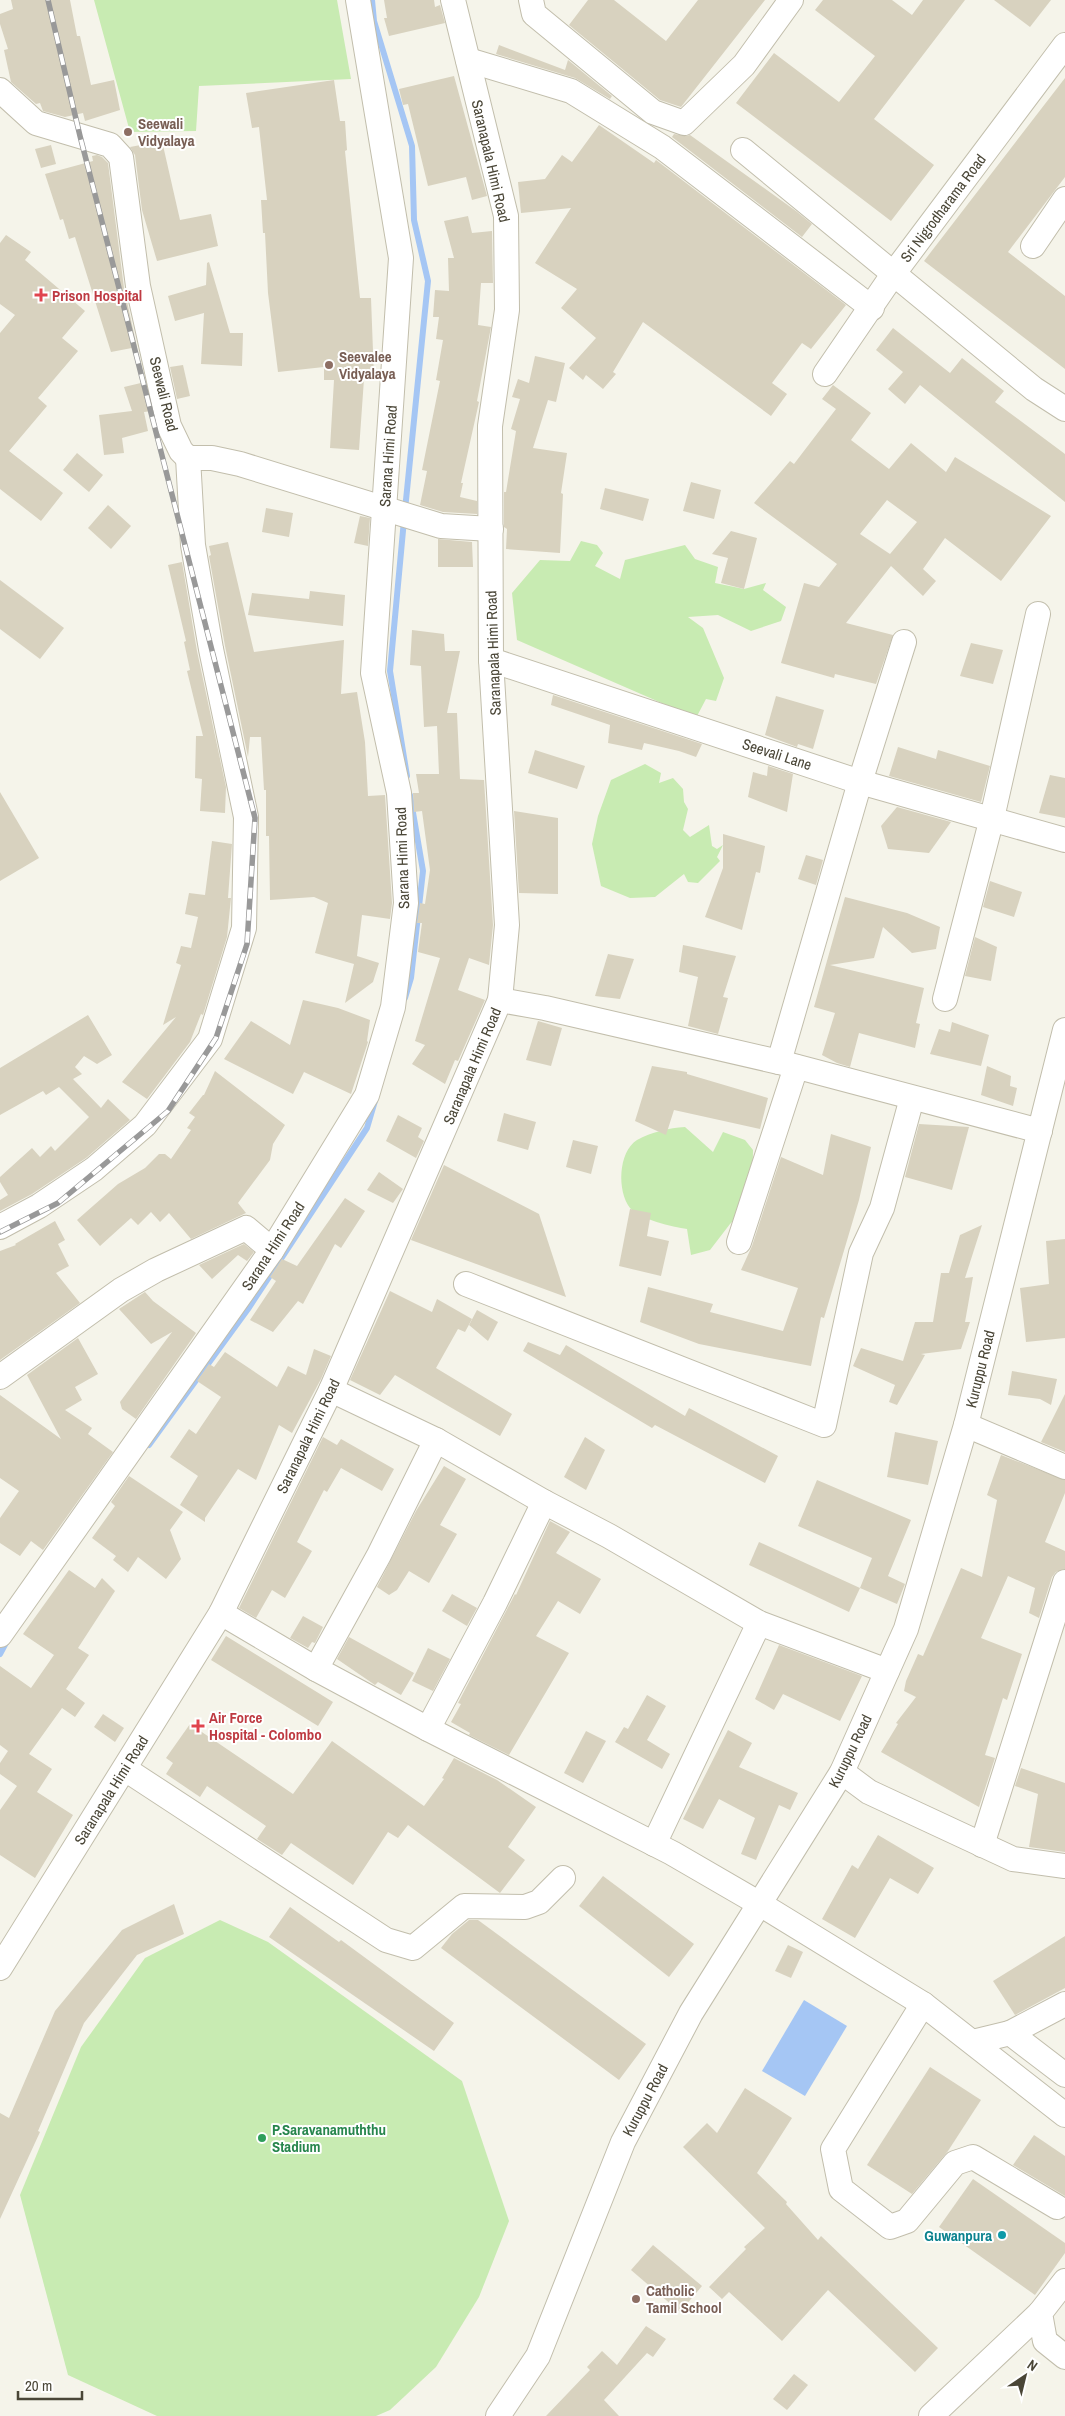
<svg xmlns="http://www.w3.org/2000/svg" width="1065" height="2416" font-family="'Archivo Narrow',sans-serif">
<rect width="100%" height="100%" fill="#f5f4ea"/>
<g fill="#c8ebb2">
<path d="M94,0H337L351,79L199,86L196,131L130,132Z"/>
<path d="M581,541L597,545L603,553L595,566L620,579L625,560L685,545L695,559L718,567L715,583L744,589L766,583L763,590L786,607L781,621L751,631L718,615L688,617L703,628L724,678L716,701L706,699L696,718L517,640L512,593L540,560L570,561Z"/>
<path d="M645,764L661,773L659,783L673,778L683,789L684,802L688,809L683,830L690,837L709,825L712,846L717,849L723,845L717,857L720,861L698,883L688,882L684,874L655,897L630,898L601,886L592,844L598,816L611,780Z"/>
<path d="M685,1127L713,1152L723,1132L745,1140L753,1150L752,1202L730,1224L710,1250L691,1255L687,1229C673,1227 639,1219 630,1208C617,1191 618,1152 637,1140C651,1132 669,1128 685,1127Z"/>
<path d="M220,1920L268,1942L462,2081L509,2221L479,2297L436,2367L390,2410L376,2416H157L68,2375L20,2195L81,2047L145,1958Z"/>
</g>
<path fill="#a5c6f4" d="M804,2000L847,2026L805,2096L762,2071Z"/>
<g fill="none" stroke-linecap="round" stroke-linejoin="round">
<g stroke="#a5c6f4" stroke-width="6">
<path d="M372,0L374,21L412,146L414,220L428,281L405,510"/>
<path d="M404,520L390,671L407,776"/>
<path d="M405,998L411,978L423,871L410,795"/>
<path d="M149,1445L248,1309L367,1128L375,1101"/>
<path d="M0,1654L8,1639"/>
</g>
</g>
<g fill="#d8d2bf" fill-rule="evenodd">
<path d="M11,0H70L77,36H80L91,85L114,80L120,110L85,121L83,113L65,117L43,111L40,103L36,104L11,82L4,50L8,49L0,24V14L13,9Z"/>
<path d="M384,0H434L435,7L440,5L445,23L389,36L384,18H387Z"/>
<path d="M588,0H614L666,41L698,0H765L681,107L660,100L569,25Z"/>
<path d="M823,0H892L912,15L923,0H965L874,119L934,165L891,221L736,103L774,53L839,102L875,56L815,10Z"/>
<path d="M994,0H1051L1030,27Z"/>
<path d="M499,45L565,70L568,60L612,96L610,99L575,78L496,54Z"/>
<path d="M454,76L487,196L472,200L466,177L428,186L408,104L403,105L399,89Z"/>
<path d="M1065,78V177L1008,252L1065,296V369L924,261Z"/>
<path d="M334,80L340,121H345L347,150L345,151L360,298H371L374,378L364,379L359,450L330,448L334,380H324V367L278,372L268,293L265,233H263L261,200H267L259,127L252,128L246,93Z"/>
<path d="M599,125L654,163L656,160L846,305L811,349L802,343L772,383L787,394L771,416L643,322L613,372L616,374L603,389L586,375L583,380L569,368L596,338L561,308L577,289L535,263L571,208L521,213L518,182L545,179L562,155L572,162Z"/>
<path d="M674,134L686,136L690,135L796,211L812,224L802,237L672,137Z"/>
<path d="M162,141L180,220L211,214L218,246L157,261L142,210L135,155L130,147Z"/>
<path d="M51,145L56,164L41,168L35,149Z"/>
<path d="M97,155L102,157L108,163L124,288L137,347L111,352L75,237L69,239L63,219L60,220L45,174L93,161L92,156Z"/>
<path d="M468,216L472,233L492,231L493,283H481L478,325L491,327L477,401L479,402L461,483H463L460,497L477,501V514L443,512L420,505L427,471L422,470L440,381L436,380L443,340L436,339L439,317H433L435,290L449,291L448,258H454L444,221Z"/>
<path d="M6,235L31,252L25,260L85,311L62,338L78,351L38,398L47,406L9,451L63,493L41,521L0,489V333L15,315L0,304V243Z"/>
<path d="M209,262L230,333H243L242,366L201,364L204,313L175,321L168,296L206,285L207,263Z"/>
<path d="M893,328L950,373L962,358L1004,391L995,402L1065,454V502L920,385L905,404L888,389L903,372L876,350Z"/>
<path d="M535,356L565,363L556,402L548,400L533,448L567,453L561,493L563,494L560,553L506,549L507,529L504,527V492H506L516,431L511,429L520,399L512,397L518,379L529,383Z"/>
<path d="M183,365L190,396L177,399L170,367Z"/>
<path d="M145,382L152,411L144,412L148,431L122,438L124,453L104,455L99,415L132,411L124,387Z"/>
<path d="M833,385L871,413L851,440L889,469L911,443L946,472L955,457L1051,516L1001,581L945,538L923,569L936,581L923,596L891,566L846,623L893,635L876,684L835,674L834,678L781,663L804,583L819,587L837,564L754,503L790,461L794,464L836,409L822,399ZM887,500L917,522L890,554L860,534Z"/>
<path d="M77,453L103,475L89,492L63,470Z"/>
<path d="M691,482L721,490L714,519L683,511Z"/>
<path d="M605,488L649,499L643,521L600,509Z"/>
<path d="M108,505L131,526L111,549L88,528Z"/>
<path d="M266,508L293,513L289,537L262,532Z"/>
<path d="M360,516L370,518L368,546L354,543Z"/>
<path d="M731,531L757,538L744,589L721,583L728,558L712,554Z"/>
<path d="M438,539L472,542L473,567H438Z"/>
<path d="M228,542L254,652L344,640L341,694L357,692L365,742L368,796L385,795L392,903L390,919L362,915L357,956L379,963L373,982L345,1003L354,964L315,953L328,903L314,897L270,900L269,836H266V790H264L261,737H250L248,757L225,646L209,556L211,555L209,546Z"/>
<path d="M182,562L197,651L226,787L225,813L200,811L202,779L195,778L196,736H203L187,671L190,670L184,642L186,641L168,565Z"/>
<path d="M0,580L64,628L40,659L0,629Z"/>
<path d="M310,591L345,595L343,626L248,615L252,593L309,599Z"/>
<path d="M412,630L444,634L445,651H460L447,713H457L460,779L484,780L493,925L489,965L469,958L458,990L485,1000L458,1061L455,1060L445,1084L412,1064L425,1045L415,1041L440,958L418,952L422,923H417L420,903L425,904L430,870L422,811L414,812L413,793H419L416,774H439L437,726L424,727L421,666L410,665Z"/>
<path d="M971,643L1003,650L993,684L960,676Z"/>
<path d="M553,695L702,744L696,757L679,751L644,743L642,750L608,743L610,725L551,705Z"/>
<path d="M776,696L824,710L813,749L798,744L797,747L765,735Z"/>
<path d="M898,747L936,759L938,750L990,766L981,802L889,776Z"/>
<path d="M535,750L585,766L577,789L528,773Z"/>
<path d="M768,766L793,774L787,812L748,797L753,772L767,776Z"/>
<path d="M1050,775L1065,778V818L1039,813Z"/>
<path d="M0,792L39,858L0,881Z"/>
<path d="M897,807L951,822L929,853L888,849L881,826Z"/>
<path d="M514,811L558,818V894L519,893Z"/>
<path d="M723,834L765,846L760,873L756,872L742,930L705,917L723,868Z"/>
<path d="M212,841L232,844L228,898H231L227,937L203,1015L201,1014L190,1042L147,1099L122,1082L176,1017L163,1025L181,965L176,963L181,946L191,948L198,917L185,914L189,893L205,895Z"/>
<path d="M806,855L823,860L816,885L798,879Z"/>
<path d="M990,881L1022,892L1014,917L983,907Z"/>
<path d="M845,897L907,913L940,927L936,949L912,953L883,927L874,958L830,965L924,988L916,1023L920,1024L915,1048L859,1033L850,1067L837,1063L822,1055L835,1013L814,1007Z"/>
<path d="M975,937L997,947L991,981L965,976Z"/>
<path d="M683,945L736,956L723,997L728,998L718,1034L688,1026L698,977L679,972Z"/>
<path d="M608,954L634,959L620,999L595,996Z"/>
<path d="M303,1000L338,1008L370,1020L367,1041L368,1042L351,1094L304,1072L293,1094L224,1059L251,1021L290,1045Z"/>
<path d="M88,1015L112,1055L97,1064L84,1056L75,1067L82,1074L73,1079L101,1108L108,1099L130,1120L86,1158L32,1194L0,1211V1200L8,1195L0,1182V1177L32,1148L40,1157L51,1146L55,1151L89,1117L59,1087L46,1095L43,1091L0,1115V1068Z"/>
<path d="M538,1021L562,1028L551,1066L526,1060Z"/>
<path d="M952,1022L989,1035L981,1066L930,1054L939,1029L950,1032Z"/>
<path d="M652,1066L687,1072V1074L768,1098L760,1129L674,1110L666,1135L635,1121Z"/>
<path d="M987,1066L1011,1076L1010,1086L1017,1088L1013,1106L981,1095Z"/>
<path d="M215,1071L285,1125L273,1144L270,1160L238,1203L246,1213L191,1239L169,1213L160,1222L151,1212L138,1225L131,1218L100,1246L77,1220L118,1184L145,1168L159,1154H165L171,1159L191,1130L187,1128L195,1117L189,1113L203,1095H204Z"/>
<path d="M504,1113L536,1122L528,1150L497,1141Z"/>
<path d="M398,1115L422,1128L418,1137L424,1141L416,1158L386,1141Z"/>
<path d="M919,1124L969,1127L952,1190L905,1177Z"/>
<path d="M831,1134L871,1147L859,1200L824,1318L821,1317L811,1366L699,1344L640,1322L648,1287L713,1304L710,1312L783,1331L798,1288L741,1270L752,1246L781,1157L823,1175Z"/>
<path d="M573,1140L598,1146L591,1174L566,1167Z"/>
<path d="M444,1165L539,1214L566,1297L411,1240Z"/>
<path d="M379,1172L403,1189L393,1203L367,1190Z"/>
<path d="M345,1198L365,1211L341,1248L335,1244L303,1304L298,1301L273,1332L250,1320L276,1281L270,1277L282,1259L297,1266Z"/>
<path d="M630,1209L651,1213L647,1236L669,1241L661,1276L619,1266Z"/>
<path d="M55,1221L65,1240L58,1244L69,1266L56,1273L80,1303L0,1360V1251L16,1245L15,1244Z"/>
<path d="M982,1225L965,1278L973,1277L965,1322H970L961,1349L921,1354L925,1355L897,1405L889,1402L895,1385L853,1366L861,1348L903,1361L915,1322H933L941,1273H949L960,1235Z"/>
<path d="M1065,1239V1338L1026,1342L1020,1288L1049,1284L1046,1241Z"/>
<path d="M244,1244L254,1252L247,1261L238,1255L212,1279L199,1265Z"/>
<path d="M390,1291L432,1312L437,1299L472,1319L465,1332L458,1329L436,1368L512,1414L500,1436L395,1375L380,1395L350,1380Z"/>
<path d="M145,1292L153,1301L196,1333L136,1419L122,1409L120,1402L172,1332L151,1344L119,1309Z"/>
<path d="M477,1310L498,1322L488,1341L469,1325Z"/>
<path d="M78,1338L98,1374L75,1387L82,1400L65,1410L92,1428L88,1434L113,1452L43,1550L31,1541L20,1556L0,1543V1518L19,1491L0,1478V1395L61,1439L27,1375Z"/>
<path d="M528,1342L560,1355L566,1345L685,1416L689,1408L778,1456L765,1483L655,1425L652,1428L523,1351Z"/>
<path d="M314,1349L331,1356L321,1379L292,1433L279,1425L256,1480L238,1469L205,1518V1522L180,1505L198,1476L170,1457L189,1429L196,1434L221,1397L197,1381L209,1364L214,1367L225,1352L277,1387L288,1366L306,1375Z"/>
<path d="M1012,1371L1057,1379L1051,1405L1040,1399L1008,1395Z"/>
<path d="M1065,1394V1452L1041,1442Z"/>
<path d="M895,1432L938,1441L928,1485L887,1477Z"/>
<path d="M323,1437L337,1445L341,1439L394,1469L382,1491L341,1468L327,1492L324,1490L297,1542L312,1551L285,1598L272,1590L256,1618L239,1608Z"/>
<path d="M585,1437L605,1450L586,1490L564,1477Z"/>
<path d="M1001,1455L1065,1480V1493L1045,1542L1065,1551V1569L1056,1572L1052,1577L1039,1618L1029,1613L1035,1588L1008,1576L981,1638L1022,1654L1007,1700L1003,1698L985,1755L995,1758L979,1807L881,1752L898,1724L896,1723L916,1697L904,1691L906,1681L918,1654L923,1656L961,1568L982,1577L997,1500L987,1495Z"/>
<path d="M444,1466L466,1479L440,1525L457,1534L429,1583L409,1571L397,1590L389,1595L377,1587L416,1511Z"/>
<path d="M129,1476L183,1512L170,1530L181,1559L166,1579L138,1557L128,1572L113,1560L116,1556L92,1538L115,1506L111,1502Z"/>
<path d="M817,1480L911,1520L888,1576L905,1584L897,1604L860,1588L872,1558L798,1526Z"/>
<path d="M550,1521L570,1532L556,1553L601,1579L580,1614L558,1601L536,1636L569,1653L509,1755L469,1735L470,1733L451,1722L461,1704L458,1703L515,1594L516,1595Z"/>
<path d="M759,1542L860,1588L849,1612L749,1565Z"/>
<path d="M69,1570L95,1588L102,1578L115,1591L78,1648L89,1655L66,1689L85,1703L75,1717L62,1708L29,1754L52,1769L37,1792L73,1815L35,1878L0,1855V1810L17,1786L0,1774V1763L8,1751L0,1745V1666L31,1688L54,1655L23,1634Z"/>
<path d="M452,1594L477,1608L467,1626L442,1611Z"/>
<path d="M303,1616L323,1627L315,1643L312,1642L308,1648L290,1638Z"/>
<path d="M226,1636L333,1702L318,1726L211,1660Z"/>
<path d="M349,1637L414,1673L401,1695L378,1682L375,1685L337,1659Z"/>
<path d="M779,1645L862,1676L840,1721L783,1694L774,1710L755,1699Z"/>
<path d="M428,1648L450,1659L433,1691L412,1681Z"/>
<path d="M647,1695L666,1706L647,1740L670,1754L662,1769L615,1742L624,1727L628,1729Z"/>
<path d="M103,1714L124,1728L115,1742L94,1727Z"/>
<path d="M190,1724L293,1794L332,1741L424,1806L444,1779L442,1778L454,1758L497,1780L536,1807L508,1847L525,1860L500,1893L408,1825L398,1838L388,1832L353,1885L291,1843L282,1855L257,1839L266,1826L207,1786L200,1797L166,1774L173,1763L166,1758Z"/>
<path d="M728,1730L752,1743L739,1767L798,1793L790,1810L779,1805L756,1860L741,1854L755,1818L719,1799L703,1829L683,1819Z"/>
<path d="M586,1731L606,1741L583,1783L564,1773Z"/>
<path d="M1021,1768L1065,1783V1852L1029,1847L1038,1794L1015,1786Z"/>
<path d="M878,1835L934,1868L918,1894L890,1878L855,1938L822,1919L852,1865L858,1869Z"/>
<path d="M603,1876L694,1944L669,1977L579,1906Z"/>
<path d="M174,1904L184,1934L137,1955L84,2023L38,2131L40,2132L0,2219V2113L9,2118L55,2011L122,1930Z"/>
<path d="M290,1907L339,1942L341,1940L454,2023L434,2051L269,1937Z"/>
<path d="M469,1920H478L646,2044L619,2080L441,1948L452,1934Z"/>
<path d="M1065,1936V1988L1015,2015L993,1981Z"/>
<path d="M788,1945L803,1952L791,1978L775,1971Z"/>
<path d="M930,2067L981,2100L948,2151L912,2194L867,2165Z"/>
<path d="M745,2088L792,2118L757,2173L787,2202L786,2204L818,2240L821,2236L938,2348L915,2372L828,2290L782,2341L729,2292L722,2299L709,2287L746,2249L744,2247L765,2228L683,2147L707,2123L717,2133Z"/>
<path d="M1034,2135L1065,2156V2196L1013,2165Z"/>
<path d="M973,2179L1065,2243V2253L1035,2295L939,2227Z"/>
<path d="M653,2245L702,2286L680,2312L631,2270Z"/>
<path d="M646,2326L666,2339L653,2357L647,2353L604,2400L619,2416H546L590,2370L587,2367L602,2351L617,2365Z"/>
<path d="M794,2374L808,2385L787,2410L773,2399Z"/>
</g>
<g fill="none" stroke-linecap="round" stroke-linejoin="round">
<defs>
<g id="minor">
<path d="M531,0L534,14L653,112L684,123L744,65L791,0"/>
<path d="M468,60L571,91L662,147L872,308"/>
<path d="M0,90L36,123L110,145L121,157L138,286L169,426L181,451L188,458H212L240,464L441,526L491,529"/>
<path d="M743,150L1034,389L1065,409"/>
<path d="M1033,246L1065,199"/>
<path d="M825,374L894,273L1065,45"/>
<path d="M491,660L860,782L1065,840"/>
<path d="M945,999L992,818L1038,614"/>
<path d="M500,1000L545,1008L779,1062L1040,1131"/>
<path d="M779,1062L860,782L904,642"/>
<path d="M0,1227L39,1206L94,1169L145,1125L210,1039L244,928L246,817L211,649L193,545L188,458"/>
<path d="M739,1242L796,1067"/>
<path d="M466,1284L824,1425L861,1253L882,1208L912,1098"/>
<path d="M0,1377L121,1290L156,1270L246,1228L272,1250"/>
<path d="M331,1390L436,1440L544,1502L609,1536L759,1623L887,1671"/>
<path d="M966,1425L1065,1467"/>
<path d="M221,1613L316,1669L428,1729L672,1853L760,1904L923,2004L1065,2115"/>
<path d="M0,1635L272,1250L367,1095L393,1007L406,903L399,793L373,673L401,258L358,0"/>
<path d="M316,1669L379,1555L436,1440"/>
<path d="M428,1729L495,1603L544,1502"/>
<path d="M125,1769L386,1940L413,1948L464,1906L525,1907L539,1902L563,1878"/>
<path d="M842,1772L869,1792L1013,1859L1065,1866"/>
<path d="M654,1844L759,1623"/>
<path d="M982,1845L1065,1582"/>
<path d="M0,1968L221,1613L331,1390L500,1000L507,925L491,660L490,426L507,310L506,216L453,0"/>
<path d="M923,2004L833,2149L841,2189L890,2227L907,2221L955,2163L973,2157L1057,2207"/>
<path d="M1010,2033L1065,2075"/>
<path d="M973,2042L1010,2033L1065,2004"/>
<path d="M1065,2281L1040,2313L1045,2341L1065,2357"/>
<path d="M498,2416L538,2356L623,2142L691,2013L842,1772L906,1629L966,1425L1065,1030"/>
<path d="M931,2416L1040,2313"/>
</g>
</defs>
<use href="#minor" stroke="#c2beac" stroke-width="26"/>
<use href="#minor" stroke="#fff" stroke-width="24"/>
<defs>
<path id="rail" d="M0,1232L58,1203L168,1111L216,1038L247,944L255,818L80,136L48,0"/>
</defs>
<use href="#rail" stroke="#999" stroke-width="5.5"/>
<use href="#rail" stroke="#fff" stroke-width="4" stroke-dasharray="11" stroke-linecap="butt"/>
</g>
<g fill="#8d6e63" stroke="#fff" stroke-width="2">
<circle cx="128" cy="132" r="5"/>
<circle cx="329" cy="365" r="5"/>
<circle cx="636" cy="2299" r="5"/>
</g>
<g fill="#e0444e" stroke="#fff" stroke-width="2">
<path d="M38.5 287.5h5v5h5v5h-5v5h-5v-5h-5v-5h5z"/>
<path d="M195.5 1718.5h5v5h5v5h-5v5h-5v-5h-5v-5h5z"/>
</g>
<circle fill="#2e9e5b" stroke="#fff" stroke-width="2" cx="262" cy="2138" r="5"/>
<circle fill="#0f9aa8" stroke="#fff" stroke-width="2" cx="1002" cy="2235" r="5"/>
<g text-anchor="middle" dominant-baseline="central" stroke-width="4" stroke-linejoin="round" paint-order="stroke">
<g font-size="15" font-weight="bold" fill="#785e54" stroke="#fff" text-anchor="start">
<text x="138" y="123">Seewali<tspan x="138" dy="17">Vidyalaya</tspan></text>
<text x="339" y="356">Seevalee<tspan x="339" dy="17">Vidyalaya</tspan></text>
<text x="646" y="2290">Catholic<tspan x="646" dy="17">Tamil School</tspan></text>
</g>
<g font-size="15" fill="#4a4637" stroke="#fff">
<text transform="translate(491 161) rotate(77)">Saranapala Himi Road</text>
<text transform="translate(943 208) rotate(-53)">Sri Nigrodharama Road</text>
<text transform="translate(164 394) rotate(76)">Seewali Road</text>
<text transform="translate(388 456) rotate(-86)">Sarana Himi Road</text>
<text transform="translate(493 653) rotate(-92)">Saranapala Himi Road</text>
<text transform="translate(777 754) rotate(18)">Seevali Lane</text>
<text transform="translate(402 858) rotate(-92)">Sarana Himi Road</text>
<text transform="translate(472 1066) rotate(-67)">Saranapala Himi Road</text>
<text transform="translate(273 1246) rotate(-57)">Sarana Himi Road</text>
<text transform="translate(980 1369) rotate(-76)">Kuruppu Road</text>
<text transform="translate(308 1436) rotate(-64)">Saranapala Himi Road</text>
<text transform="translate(850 1751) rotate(-64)">Kuruppu Road</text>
<text transform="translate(111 1790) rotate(-58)">Saranapala Himi Road</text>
<text transform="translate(645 2100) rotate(-62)">Kuruppu Road</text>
</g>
<g font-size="15" font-weight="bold" fill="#be3a42" stroke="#fff" text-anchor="start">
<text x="52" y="295">Prison Hospital</text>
<text x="209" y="1717">Air Force<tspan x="209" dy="17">Hospital - Colombo</tspan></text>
</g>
<g font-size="15" font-weight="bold" fill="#27864d" stroke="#fff" text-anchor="start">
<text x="272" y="2129">P.Saravanamuththu<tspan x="272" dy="17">Stadium</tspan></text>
</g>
<g font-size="15" font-weight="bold" fill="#0d838f" stroke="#fff" text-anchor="end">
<text x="992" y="2235">Guwanpura</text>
</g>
</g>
<g transform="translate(1025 2376) rotate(35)" stroke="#ffffff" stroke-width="4" paint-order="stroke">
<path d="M0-4L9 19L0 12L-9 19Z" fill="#4a4637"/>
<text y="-8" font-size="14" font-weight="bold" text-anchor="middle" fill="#4a4637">N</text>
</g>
<path d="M18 2391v8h64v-8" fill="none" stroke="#4a4637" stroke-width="2.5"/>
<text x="25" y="2391" font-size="15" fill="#4a4637" stroke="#ffffff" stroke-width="4" paint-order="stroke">20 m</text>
</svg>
